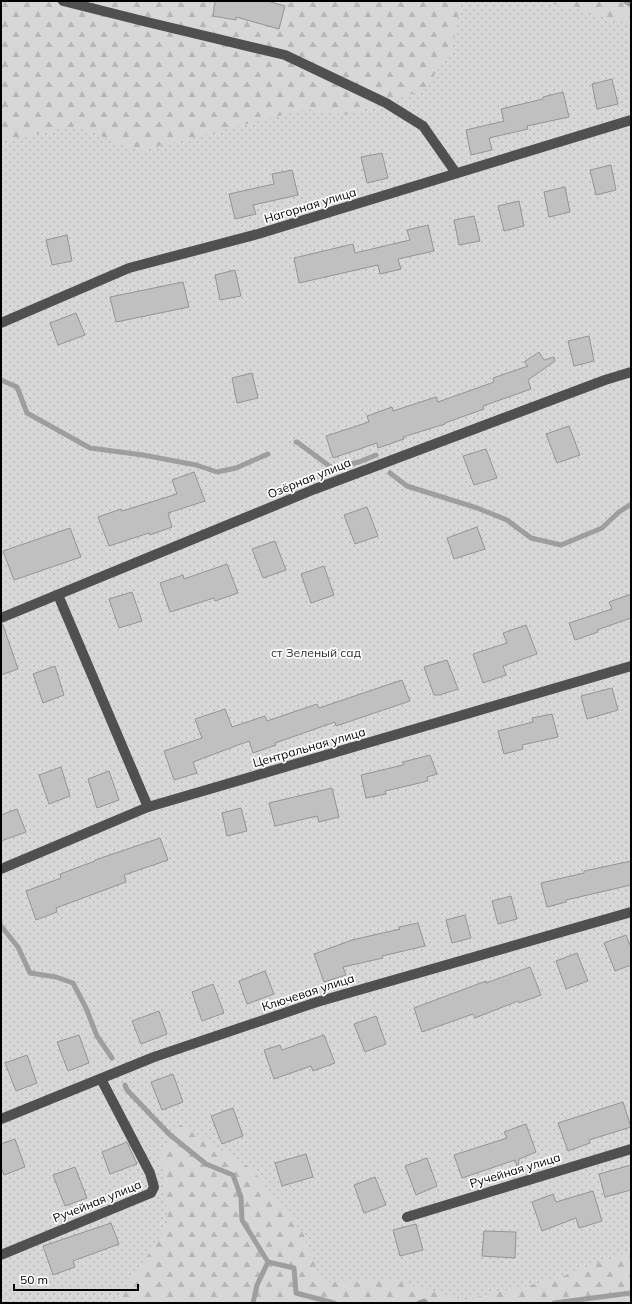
<svg xmlns="http://www.w3.org/2000/svg" width="632" height="1304" font-family="Mulish,sans-serif">
<defs>
<pattern id="grass-dots" width="8" height="8" patternUnits="userSpaceOnUse"><rect width="8" height="8" fill="#d7d7d7"/><path d="M2 2h.1M6 6h.1" fill="none" stroke="#b7b7b7" stroke-width="1.8" stroke-linecap="round"/></pattern>
<pattern id="forest-firs" width="22" height="20" patternUnits="userSpaceOnUse"><rect width="22" height="20" fill="#d7d7d7"/><path d="M5 1l3.5 6h-7zM16 11l3.5 6h-7z" fill="#b7b7b7"/></pattern>
</defs>
<rect width="100%" height="100%" fill="#fff"/>
<rect fill="url(#grass-dots)" x="1" y="1" width="630" height="1302"/>
<g fill="url(#forest-firs)">
<path d="M1,1H461L451,51L424,90L346,115L307,109L139,151L76,126L1,141Z"/>
<path d="M539,1H631V25L578,9Z"/>
<path d="M180,1125L251,1168L303,1233L322,1282L396,1281L463,1300L552,1280L631,1251V1303H116L168,1225L161,1155Z"/>
</g>
<g fill="none" stroke-linecap="round" stroke-linejoin="round">
<g stroke="#9e9e9e" stroke-width="5">
<path d="M625,1L631,5"/>
<path d="M1,380L17,387L27,413L90,448L143,455L196,465L217,472L236,468L268,454"/>
<path d="M296,442H297L332,468L359,462L376,455"/>
<path d="M390,473L407,486L477,508L507,520L531,538L561,545L602,528L619,512L631,504"/>
<path d="M1,926L18,947L30,973L56,977L73,983L86,1008L97,1036L112,1058"/>
<path d="M125,1085L127,1090L169,1134L206,1164L233,1175L241,1197L242,1220L268,1262"/>
<path d="M253,1303L257,1285L268,1262L294,1268L296,1293L334,1303"/>
<path d="M419,1303L424,1301L426,1303"/>
<path d="M554,1303L631,1293"/>
</g>
</g>
<g fill="#c0c0c0" stroke="#949494">
<path d="M215,1H267L285,6L279,29L236,17V20L213,16Z"/>
<path d="M612,79L618,104L597,109L592,84Z"/>
<path d="M563,92L569,117L527,126L528,129L489,138L492,150L471,155L466,130L504,121L501,109L543,99V97Z"/>
<path d="M382,153L388,178L367,183L361,157Z"/>
<path d="M611,165L616,190L596,195L590,170Z"/>
<path d="M292,170L298,195L253,205L256,214L235,219L229,194L274,184L272,174Z"/>
<path d="M565,187L570,212L549,217L544,192Z"/>
<path d="M519,201L524,226L504,231L498,206Z"/>
<path d="M474,216L480,241L459,245L454,220Z"/>
<path d="M428,225L434,251L398,259L401,269L380,274L378,265L299,283L294,258L353,244L355,253L410,240L407,230Z"/>
<path d="M67,235L72,261L52,265L46,240Z"/>
<path d="M235,270L241,296L220,300L215,275Z"/>
<path d="M183,282L189,307L116,322L110,297Z"/>
<path d="M76,313L85,335L58,345L50,323Z"/>
<path d="M589,336L594,361L574,366L568,341Z"/>
<path d="M539,352L544,360L554,357L555,361L528,380L531,389L483,406L484,409L445,423V424L403,437L404,439L378,448L377,443L333,458L326,436L369,422L367,416L392,407L393,411L436,397L438,402L494,382L493,378L528,366L524,362Z"/>
<path d="M252,373L258,398L237,403L232,378Z"/>
<path d="M569,426L580,455L557,463L546,434Z"/>
<path d="M486,449L497,478L474,485L463,456Z"/>
<path d="M194,472L205,501L168,513L172,527L150,535L149,533L109,546L98,517L121,509L122,511L177,494L172,480Z"/>
<path d="M367,507L378,536L355,544L344,515Z"/>
<path d="M477,527L485,549L454,559L447,538Z"/>
<path d="M70,528L81,557L14,580L3,551Z"/>
<path d="M275,541L286,570L263,578L252,549Z"/>
<path d="M227,564L238,593L215,601L214,598L170,612L160,583L183,575L184,579Z"/>
<path d="M324,566L334,595L311,603L301,574Z"/>
<path d="M132,592L142,621L119,628L109,599Z"/>
<path d="M631,594V618L597,630L598,632L575,640L569,623L612,609L609,602Z"/>
<path d="M1,625H3L18,669L1,675Z"/>
<path d="M526,625L537,654L503,666L506,675L483,683L473,654L507,643L503,633Z"/>
<path d="M447,660L458,689L440,695H434L424,667Z"/>
<path d="M55,666L64,695L43,703L33,674Z"/>
<path d="M402,680L410,701L336,726L335,722L275,743L276,745L253,753L249,741L193,762L197,773L174,780L164,751L202,738L195,719L225,709L232,727L265,716L267,721L317,704L319,708Z"/>
<path d="M612,688L618,710L587,719L581,696Z"/>
<path d="M552,714L558,737L522,745L523,749L504,754L498,731L533,722L532,718Z"/>
<path d="M430,755L437,774L427,777L428,781L385,791L386,794L366,798L361,775L403,765V762Z"/>
<path d="M61,767L70,796L49,804L39,775Z"/>
<path d="M109,771L119,800L97,808L88,779Z"/>
<path d="M332,788L339,817L319,822L317,816L275,826L269,803Z"/>
<path d="M241,808L247,831L227,836L222,813Z"/>
<path d="M17,809L26,832L1,841V815Z"/>
<path d="M160,838L168,860L124,875L126,882L56,908L57,912L36,920L26,891L61,878L60,874L95,861V860Z"/>
<path d="M631,861V885L566,900V902L547,907L541,883L584,873V871Z"/>
<path d="M511,896L517,919L498,924L492,901Z"/>
<path d="M465,915L471,938L452,943L446,920Z"/>
<path d="M418,923L425,946L382,956L383,958L343,967L346,975L324,982L314,954L352,940L400,929L399,927Z"/>
<path d="M626,935L631,948V965L615,971L604,943Z"/>
<path d="M577,953L588,981L566,989L556,961Z"/>
<path d="M530,967L541,995L519,1003L518,1001L475,1018L473,1014L422,1032L414,1008L486,981V983Z"/>
<path d="M265,971L274,994L247,1004L239,981Z"/>
<path d="M213,984L224,1013L202,1021L192,992Z"/>
<path d="M159,1011L167,1034L141,1044L132,1021Z"/>
<path d="M376,1016L386,1044L365,1052L354,1024Z"/>
<path d="M79,1035L89,1063L68,1071L57,1042Z"/>
<path d="M324,1035L335,1063L313,1071L311,1066L274,1079L264,1050L280,1045L282,1050Z"/>
<path d="M27,1055L37,1083L16,1091L5,1063Z"/>
<path d="M173,1074L183,1102L162,1110L151,1082Z"/>
<path d="M623,1102L631,1127L589,1140L590,1143L568,1151L558,1123Z"/>
<path d="M233,1108L243,1136L222,1144L211,1116Z"/>
<path d="M526,1124L536,1152L519,1159L518,1169L515,1160L462,1178L454,1155L507,1138L504,1132Z"/>
<path d="M15,1139L25,1167L4,1175L1,1167V1144Z"/>
<path d="M127,1142L137,1164L110,1174L102,1152Z"/>
<path d="M306,1154L313,1177L282,1186L275,1163Z"/>
<path d="M427,1158L437,1186L416,1195L405,1166Z"/>
<path d="M631,1165V1190L605,1197L599,1174Z"/>
<path d="M75,1167L87,1198L65,1206L53,1175Z"/>
<path d="M375,1177L386,1205L364,1213L354,1185Z"/>
<path d="M593,1191L602,1221L579,1228L576,1218L542,1231L532,1202L553,1194L556,1202Z"/>
<path d="M111,1223L119,1244L73,1261L75,1267L53,1275L43,1246Z"/>
<path d="M416,1224L423,1250L400,1256L393,1230Z"/>
<path d="M484,1231L516,1232L515,1258L482,1256Z"/>
</g>
<g fill="none" stroke-linecap="round" stroke-linejoin="round">
<g stroke="#505050" stroke-width="10">
<path d="M63,1L147,22L285,55L386,103L423,126L456,173"/>
<path d="M1,323L129,268L258,234L631,120"/>
<path d="M58,595L148,807"/>
<path d="M1,618L315,489L605,380L631,372"/>
<path d="M1,869L148,807L631,666"/>
<path d="M1,1119L154,1057L317,1002L631,912"/>
<path d="M407,1217L631,1149"/>
<path d="M1,1255L151,1193L154,1187L150,1173L101,1079"/>
</g>
</g>
<g text-anchor="middle" dominant-baseline="central" stroke-width="3.5" stroke-linejoin="round" paint-order="stroke">
<g font-size="12" fill="#000" stroke="#fff">
<text transform="translate(310 205) rotate(-17)">Нагорная улица</text>
<text transform="translate(309 478) rotate(-22)">Озёрная улица</text>
<text transform="translate(309 747) rotate(-16)">Центральная улица</text>
<text transform="translate(308 992) rotate(-18)">Ключевая улица</text>
<text transform="translate(515 1170) rotate(-17)">Ручейная улица</text>
<text transform="translate(97 1201) rotate(-22)">Ручейная улица</text>
</g>
<g font-size="12" fill="#2e2e2e" stroke="#fff">
<text x="316" y="652">ст Зеленый сад</text>
</g>
</g>
<rect width="632" height="1304" fill="none" stroke="#000000" stroke-width="4"/>
<path d="M14 1284v6h124v-6" fill="none" stroke="#000000" stroke-width="2"/>
<text x="20" y="1284" font-size="12" fill="#000000" stroke="#ffffff" stroke-width="3" paint-order="stroke">50 m</text>
</svg>
